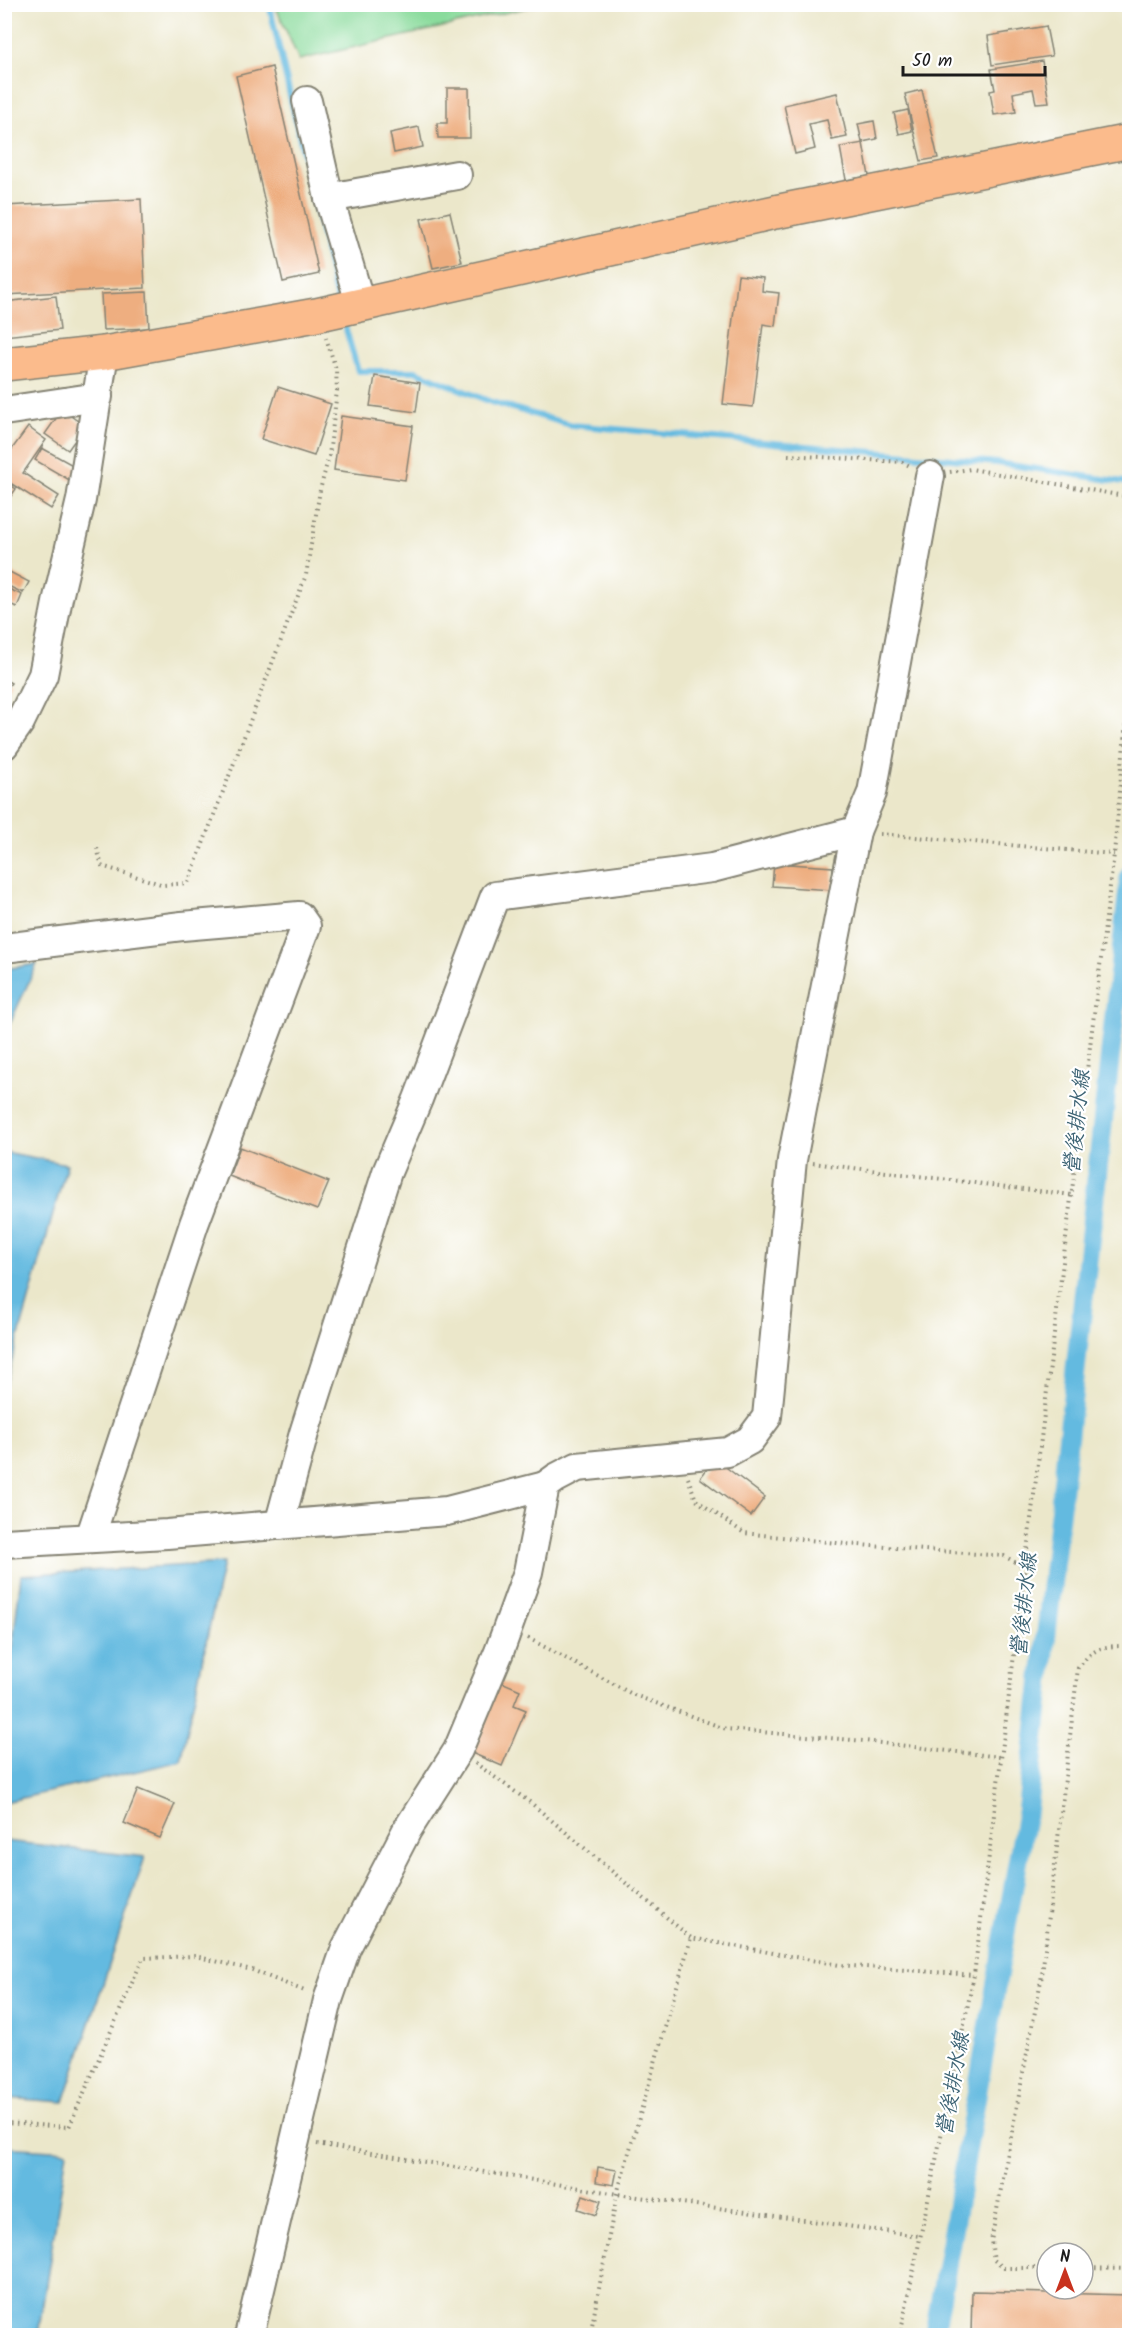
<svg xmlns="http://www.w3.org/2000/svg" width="1134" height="2340" font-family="Kalam,'LXGW WenKai TC',sans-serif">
<rect width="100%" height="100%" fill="#fff"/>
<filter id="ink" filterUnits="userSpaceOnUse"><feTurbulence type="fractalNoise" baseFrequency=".0167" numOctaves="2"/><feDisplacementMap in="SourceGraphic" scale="12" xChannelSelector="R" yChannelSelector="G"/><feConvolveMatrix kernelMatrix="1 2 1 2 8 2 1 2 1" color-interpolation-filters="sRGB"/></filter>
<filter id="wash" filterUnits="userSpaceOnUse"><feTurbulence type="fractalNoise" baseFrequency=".008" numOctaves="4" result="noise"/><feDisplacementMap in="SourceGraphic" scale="24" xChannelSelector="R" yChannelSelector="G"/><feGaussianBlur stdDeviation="1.35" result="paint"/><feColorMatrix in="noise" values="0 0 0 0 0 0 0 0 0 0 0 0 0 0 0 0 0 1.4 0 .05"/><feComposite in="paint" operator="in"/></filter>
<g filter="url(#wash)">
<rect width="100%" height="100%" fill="#ebe7ca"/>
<path fill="#8adb9c" stroke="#537c5c" stroke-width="1.5" d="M275,5H539L299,60Z"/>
<g fill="#63bae0" stroke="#406b7e" stroke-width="1.5">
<path d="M37,964L5,1034V969Z"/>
<path d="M5,1152L67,1164L5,1386L4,1152Z"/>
<path d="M223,1563L181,1761L5,1802V1707L21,1575Z"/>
<path d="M5,1841L145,1857L64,2102L5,2098Z"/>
<path d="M4,2147L67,2151L38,2335H5Z"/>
</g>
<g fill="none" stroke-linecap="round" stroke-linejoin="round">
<g stroke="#63bae0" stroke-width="6">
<path d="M269,4L337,300"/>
<path d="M343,319L358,371H415L491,402L571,425L997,463L1130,483"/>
</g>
<path stroke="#63bae0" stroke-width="20" d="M934,2336L1027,1810L1130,875"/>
</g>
<g id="blocks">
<g fill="#eeae80">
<path d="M1046,26L1052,56L992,65L988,36Z"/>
<path d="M1042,61L1049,102L1036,103L1033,89L1013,93L1016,112L994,115L990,91L995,90L991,69Z"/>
<path d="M272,67L319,274L283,282L236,76Z"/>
<path d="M447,88H469L470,138H438L437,123H447Z"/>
<path d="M922,90L938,158L921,161L905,94Z"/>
<path d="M837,93L847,137L832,140L827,120L809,124L815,149L795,154L784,105Z"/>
<path d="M908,110L912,131L899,134L894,113Z"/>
<path d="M874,121L877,139L862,142L858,124Z"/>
<path d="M419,127L423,147L394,153L390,133Z"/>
<path d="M863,143L869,176L846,180L840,147Z"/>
<path d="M141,199L145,288L4,295V206Z"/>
<path d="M450,212L462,262L433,268L421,219Z"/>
<path d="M738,275L763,278L762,291L779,293L775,326L763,324L753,407L723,404Z"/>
<path d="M147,292L149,328L103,330L101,294Z"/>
<path d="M56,296L60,330L4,336V302Z"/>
<path d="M375,376L420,383L416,412L370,406Z"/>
<path d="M278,387L331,404L314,456L261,439Z"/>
<path d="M62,410L85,426L68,450L45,434Z"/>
<path d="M341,416L413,426L405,480L334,470Z"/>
<path d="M28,427L46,440L23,473L59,496L51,509L4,479V460Z"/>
<path d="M42,448L78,468L71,481L35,460Z"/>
<path d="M4,481L16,489L4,506Z"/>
<path d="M4,569L29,582L23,593L4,584Z"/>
<path d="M4,587L22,595L17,607L4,602Z"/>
<path d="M4,679L11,683L4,692Z"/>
<path d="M774,863L833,867L832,890L772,886Z"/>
<path d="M240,1147L329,1182L317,1210L229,1176Z"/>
<path d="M715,1459L765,1497L751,1516L700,1478Z"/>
<path d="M497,1680L520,1690L514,1705L526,1710L502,1766L467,1751Z"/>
<path d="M138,1789L175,1804L160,1838L124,1823Z"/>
<path d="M598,2167L617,2170L614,2185L596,2182Z"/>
<path d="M583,2195L601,2201L596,2215L578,2209Z"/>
<path d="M972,2291L1130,2295V2336H971Z"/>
</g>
</g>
</g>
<g filter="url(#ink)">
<use href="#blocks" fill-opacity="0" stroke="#848273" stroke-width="1.5"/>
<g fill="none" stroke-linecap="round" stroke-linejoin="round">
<defs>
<g id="minor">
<path d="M307,101L329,198L361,306"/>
<path d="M329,198L457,175"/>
<path d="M4,411L98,397"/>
<path d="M4,745L20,722L43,675L58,598L81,500L104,353"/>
<path d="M4,948L182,926L299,916L306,926L194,1224L90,1538"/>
<path d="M279,1525L304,1433L387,1172L418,1099L495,896L712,868L856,831"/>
<path d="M4,1543L167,1534L447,1511L545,1486"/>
<path d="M249,2336L328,2000L346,1948L407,1830L458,1750L499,1652L528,1572L545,1486L556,1478L577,1467L728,1452L750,1440L767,1417L792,1160L856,831L872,793L930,476"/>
</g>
<path id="major" d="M4,364L104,353L316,315L775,212L1130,141"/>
</defs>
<use href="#minor" stroke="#848273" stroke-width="32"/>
<use href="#major" stroke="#848273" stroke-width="36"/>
<g stroke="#848273" stroke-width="4" stroke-dasharray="1.5 4.5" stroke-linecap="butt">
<path d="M788,455L902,462L912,467"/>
<path d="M950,472L971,469L1130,497"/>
<path d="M880,834L1114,854"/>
<path d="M97,848L102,866L164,885L188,883L306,575L320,490L329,456L337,391L336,369L326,338"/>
<path d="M813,1163L1072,1195"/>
<path d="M688,1478L696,1500L744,1533L846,1544L1004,1556L1024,1567"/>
<path d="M528,1638L634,1695L726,1729L864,1741L1000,1757"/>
<path d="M475,1763L531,1803L691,1938L839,1965L974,1975"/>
<path d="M4,2123L69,2127L143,1958L195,1956L252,1970L307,1992"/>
<path d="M317,2144L617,2194L919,2236"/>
<path d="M1047,2268H1004L994,2260L991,2241L1042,1975L1078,1668C1095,1646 1103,1646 1130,1646"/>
<path d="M1083,2268L1130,2269"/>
<path d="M590,2336L617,2194L691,1938"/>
<path d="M900,2336L974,1975L1114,854L1130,677"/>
</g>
<use href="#minor" stroke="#fff" stroke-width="28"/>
<use href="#major" stroke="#fbbb8c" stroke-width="33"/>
</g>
</g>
<g text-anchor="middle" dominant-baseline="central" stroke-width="4.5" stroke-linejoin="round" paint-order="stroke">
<g font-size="21" font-style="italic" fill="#3c6374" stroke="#fff">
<text transform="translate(1078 1122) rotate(-84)">營後排水線</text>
<text transform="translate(1025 1605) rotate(-84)">營後排水線</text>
<text transform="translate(954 2084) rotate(-80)">營後排水線</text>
</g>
</g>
<rect width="1134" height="2340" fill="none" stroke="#fff" stroke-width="24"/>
<g transform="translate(1065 2271)"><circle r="28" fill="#ffffff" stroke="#a4a4a4" stroke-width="1.5"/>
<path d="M0-4.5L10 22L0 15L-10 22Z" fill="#c8321e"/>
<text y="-9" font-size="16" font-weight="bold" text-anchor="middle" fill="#1c1c1c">N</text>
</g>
<path d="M903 66v9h142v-9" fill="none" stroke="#1c1c1c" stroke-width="3"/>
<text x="912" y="66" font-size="18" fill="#1c1c1c" stroke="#ffffff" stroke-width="4.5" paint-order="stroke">50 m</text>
</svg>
